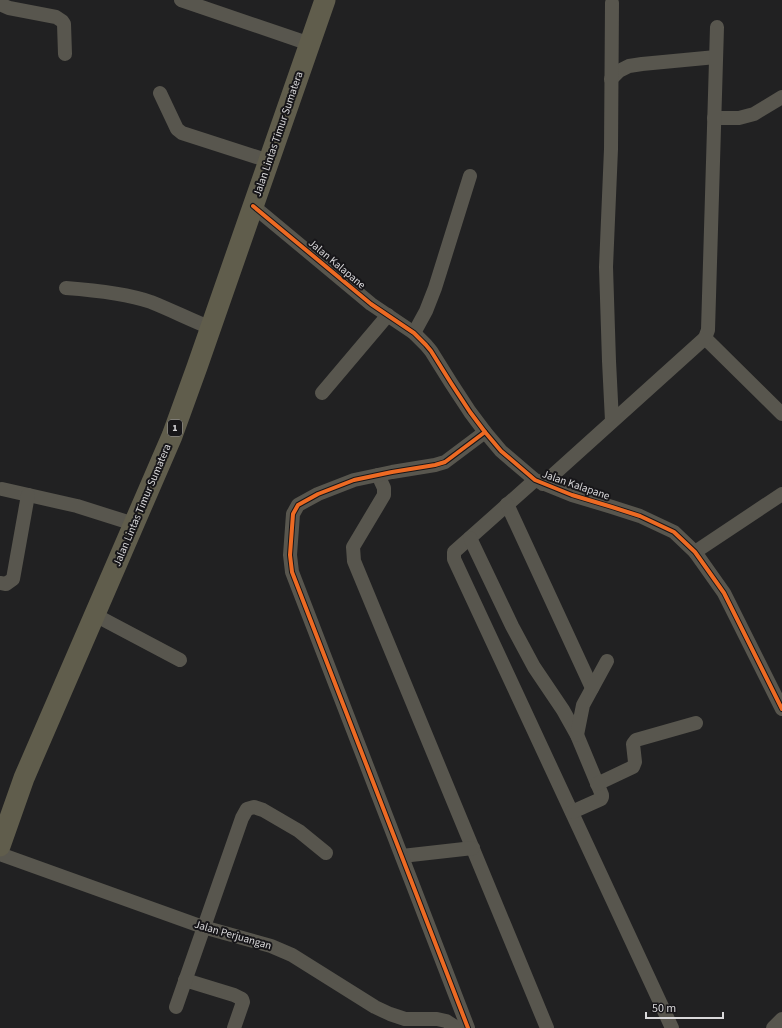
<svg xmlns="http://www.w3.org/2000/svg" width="782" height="1028" font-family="'Source Sans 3',sans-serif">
<rect width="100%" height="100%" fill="#212122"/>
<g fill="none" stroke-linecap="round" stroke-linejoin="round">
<g stroke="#58564e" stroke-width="14">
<path d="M181,0L310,44"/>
<path d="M0,4L9,8L56,17L62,21L64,24L65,54"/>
<path d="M611,79L619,71L629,66L642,64L716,57"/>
<path d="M160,93L177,129L182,133L269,161"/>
<path d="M714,118H739L754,114L782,97"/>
<path d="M253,206L371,304L414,333L426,345L431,351L451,383L470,412L485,432L501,451L535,480L572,495L612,507L640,516L674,532L695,552L724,593L782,709"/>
<path d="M66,288C93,290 125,293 151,302C171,310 191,320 211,328"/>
<path d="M414,333L426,311L435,288L470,176"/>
<path d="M705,338L782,414"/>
<path d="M322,393L388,315"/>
<path d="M612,421L609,361L606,267L611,149L612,3"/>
<path d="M378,475L384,488V495L353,547L354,561L547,1028"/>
<path d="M535,480L454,552V559L672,1028"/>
<path d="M543,484L705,338L708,330L717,27"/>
<path d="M2,489L77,506L134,524"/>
<path d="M507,504L592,688"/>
<path d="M470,538L512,626L534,667L563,710L577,735L602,795V797L601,799L572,812"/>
<path d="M695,552L782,494"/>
<path d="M0,583L6,584L13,579L28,495"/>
<path d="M95,615L180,660"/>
<path d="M577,735L583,705L607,661"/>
<path d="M597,784L633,767L635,762L633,744L636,740L696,723"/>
<path d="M0,854L203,927L271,946L292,955L375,1007L390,1014L405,1019H437L446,1021L457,1028"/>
<path d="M402,856L473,848"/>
<path d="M185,980L234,995L242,999L243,1002L234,1028"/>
<path d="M176,1007L242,818L247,809L254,807L263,810L299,831L326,853"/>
<path d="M468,1028L292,572L290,555L293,514L298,505L318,494L354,480L392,472L435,465L445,462L485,432"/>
<path d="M773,1028L782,1019"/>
</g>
<path stroke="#605d4c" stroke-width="21" d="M0,846L24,778L172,436L197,367L325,0"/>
<defs>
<g id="cycleway">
<path d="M253,206L371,304L414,333L426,345L431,351L451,383L470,412L485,432L501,451L535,480L572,495L612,507L640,516L674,532L695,552L724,593L782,709"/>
<path d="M468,1028L292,572L290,555L293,514L298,505L318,494L354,480L392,472L435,465L445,462L485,432"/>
</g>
</defs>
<use href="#cycleway" stroke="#171619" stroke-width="6"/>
<use href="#cycleway" stroke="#ed6a23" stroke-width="4"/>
</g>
<g text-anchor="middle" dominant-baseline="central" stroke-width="4" stroke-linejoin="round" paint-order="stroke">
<rect fill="#171619" stroke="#9f9ea0" stroke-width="1" x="168" y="420" width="14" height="16" rx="3"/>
<g font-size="10" font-weight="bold" fill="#d9d8da">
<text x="175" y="428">1</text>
</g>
<g font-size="11" fill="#d9d8da" stroke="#171619">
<text transform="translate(278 134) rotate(-71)">Jalan Lintas Timur Sumatera</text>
<text transform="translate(337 264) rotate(40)">Jalan Kalapane</text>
<text transform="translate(576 485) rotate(19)">Jalan Kalapane</text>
<text transform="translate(142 505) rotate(-67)">Jalan Lintas Timur Sumatera</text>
<text transform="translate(233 935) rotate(16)">Jalan Perjuangan</text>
</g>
</g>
<path d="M646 1012v6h77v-6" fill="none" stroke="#d9d8da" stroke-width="2"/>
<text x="652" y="1012" font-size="12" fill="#d9d8da" stroke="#171619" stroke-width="3" paint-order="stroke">50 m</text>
</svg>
